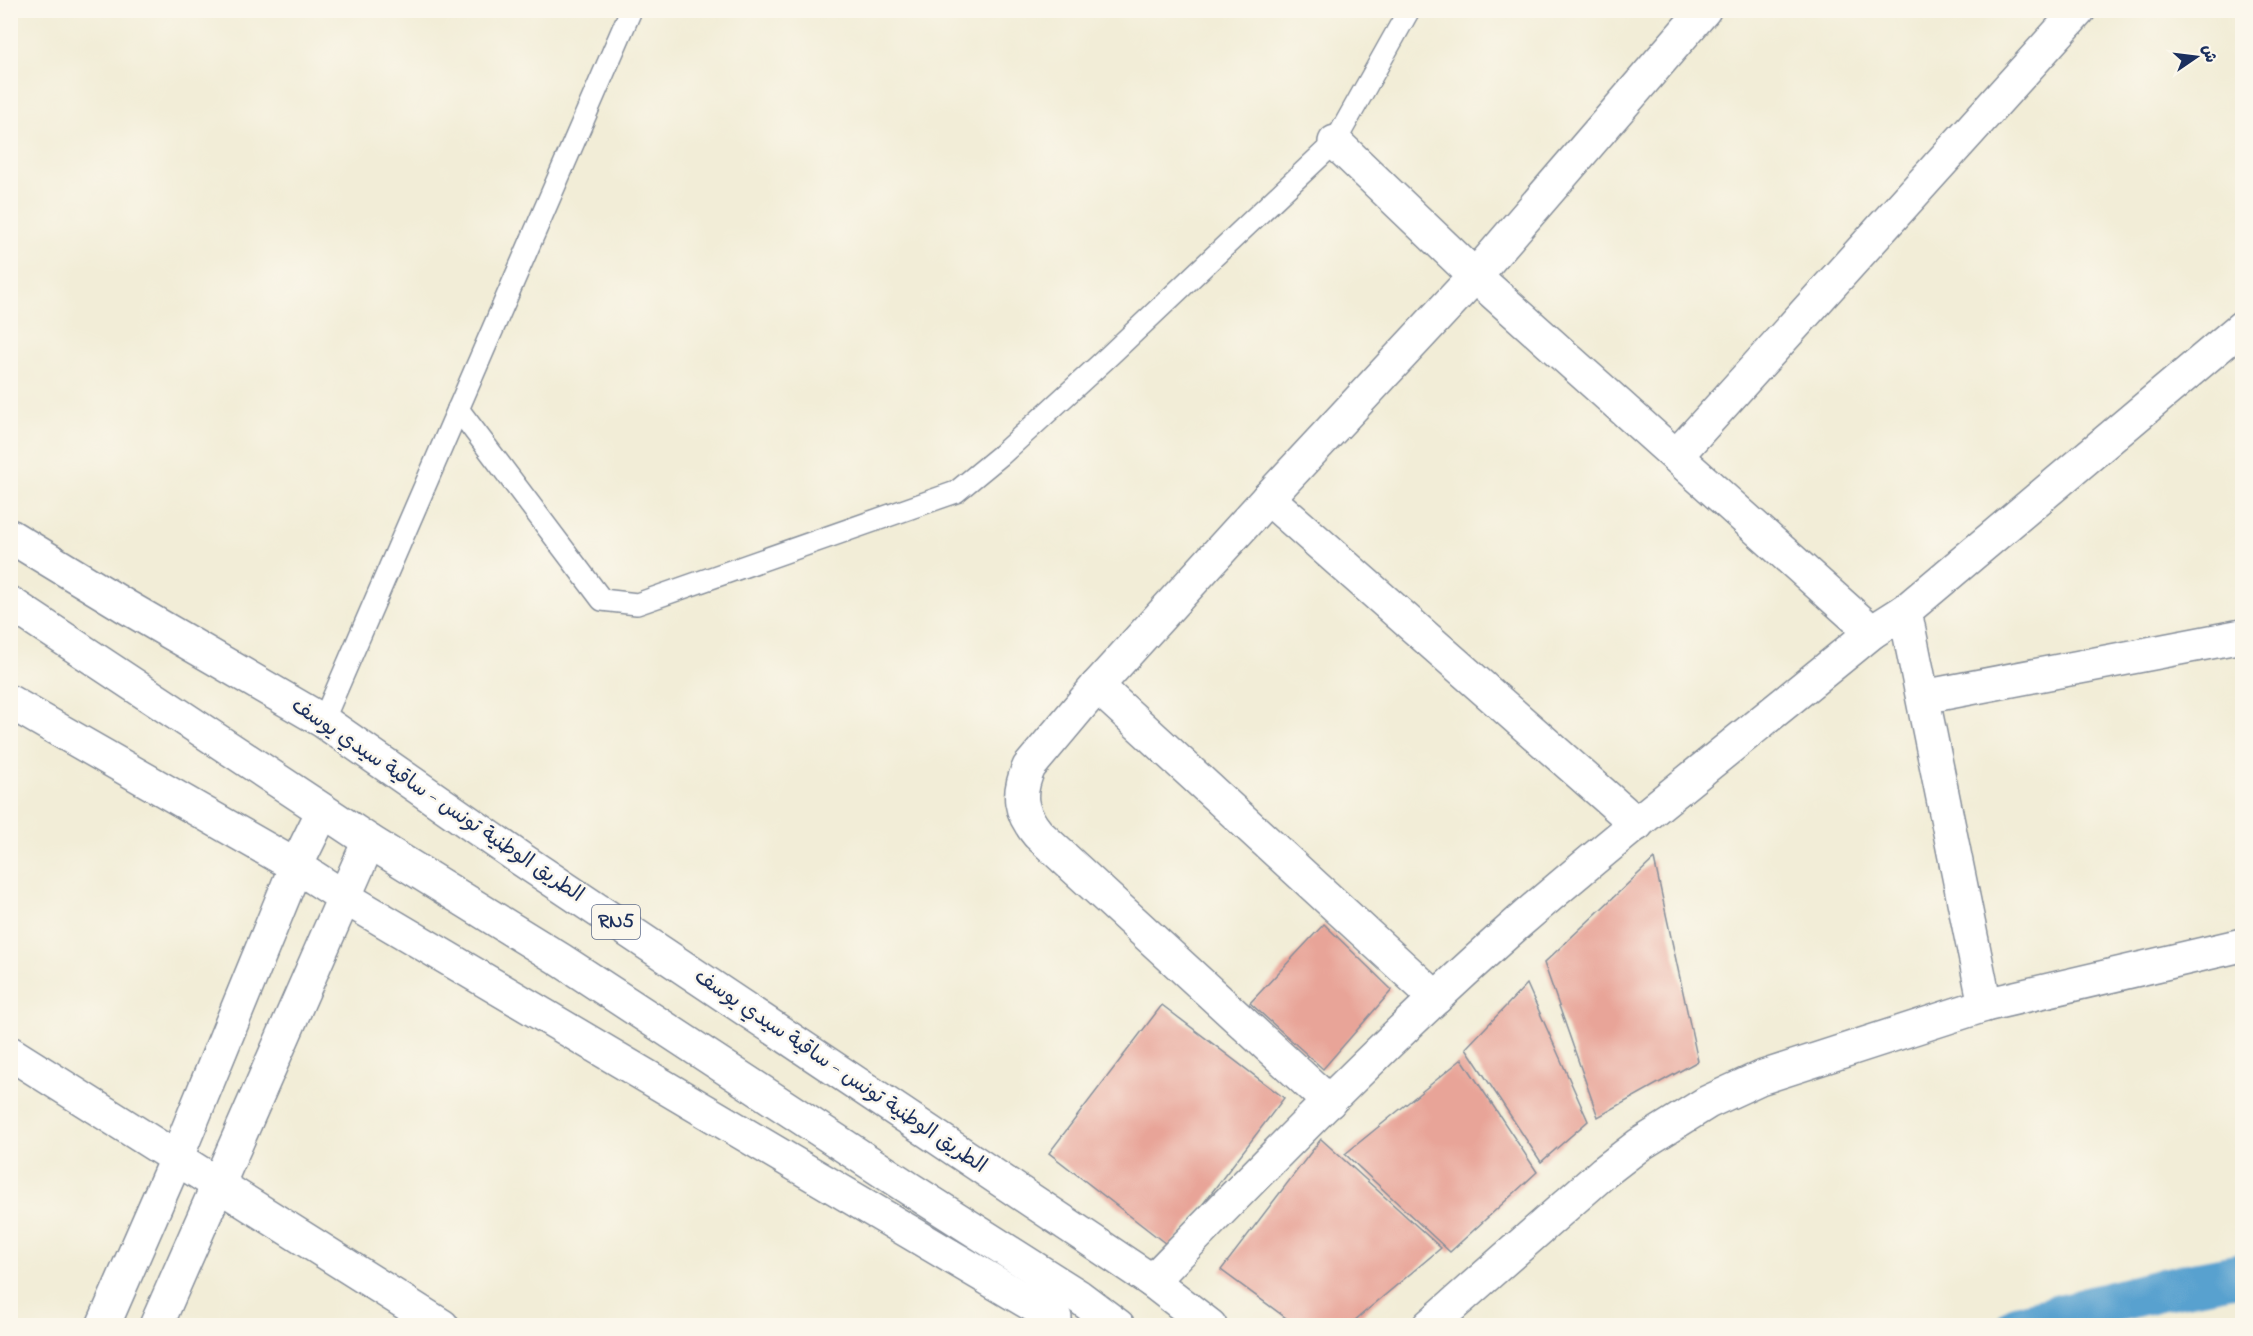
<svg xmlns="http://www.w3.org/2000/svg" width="2253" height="1336" font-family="'Indie Flower','Playpen Sans Arabic',sans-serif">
<rect width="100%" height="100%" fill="#fbf7ec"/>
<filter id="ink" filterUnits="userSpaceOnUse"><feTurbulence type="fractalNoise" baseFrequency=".0167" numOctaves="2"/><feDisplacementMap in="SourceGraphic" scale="12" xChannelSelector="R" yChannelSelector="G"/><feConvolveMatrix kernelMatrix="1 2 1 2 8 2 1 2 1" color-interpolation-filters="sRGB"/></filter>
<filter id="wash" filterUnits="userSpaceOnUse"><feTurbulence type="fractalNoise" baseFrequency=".008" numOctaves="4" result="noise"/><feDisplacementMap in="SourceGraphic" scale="24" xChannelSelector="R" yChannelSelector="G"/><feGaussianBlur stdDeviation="1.35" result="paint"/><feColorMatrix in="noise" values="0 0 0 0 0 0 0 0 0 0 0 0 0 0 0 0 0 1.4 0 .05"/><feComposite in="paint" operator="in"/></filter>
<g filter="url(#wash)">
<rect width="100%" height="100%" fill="#f2edd7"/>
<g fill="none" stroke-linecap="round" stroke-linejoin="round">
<path stroke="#58a1cf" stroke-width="42" d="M2017,1326L2163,1289L2242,1274"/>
</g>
<g id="blocks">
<g fill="#e8a498">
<path d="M1654,859L1698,1061L1598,1117L1544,963Z"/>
<path d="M1324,924L1392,990L1323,1069L1250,1003Z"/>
<path d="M1527,984L1588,1121L1541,1162L1466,1048Z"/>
<path d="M1162,1005L1284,1098L1170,1247L1049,1153Z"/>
<path d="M1462,1059L1537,1172L1450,1252L1345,1154Z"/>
<path d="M1321,1139L1441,1248L1348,1326H1297L1221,1270Z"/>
</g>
</g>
</g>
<g filter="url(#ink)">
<use href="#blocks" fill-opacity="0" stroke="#868e9a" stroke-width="1.5"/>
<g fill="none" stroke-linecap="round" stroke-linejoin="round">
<defs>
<g id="service">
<path d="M458,409L602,600L637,604L956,492L1001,455L1110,355L1335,142L1409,10"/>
<path d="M323,721L631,10"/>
</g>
<g id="minor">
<path d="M1335,142L1475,276L1872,632"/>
<path d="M1677,455L2079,10"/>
<path d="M1268,498L1637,824"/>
<path d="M1905,611L1985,1005"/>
<path d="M1097,686L1436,998"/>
<path d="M1923,697L2242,636"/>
<path d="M10,702L296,866L344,897L1055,1318"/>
<path d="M10,1053L442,1326"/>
<path d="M1329,1102L1038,834C1019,811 1017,794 1029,767L1097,686L1268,498L1475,276L1704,10"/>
<path d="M1152,1281C1271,1159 1390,1036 1518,923C1633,823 1754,729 1872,632L1905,611L2242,327"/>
<path d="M103,1326L176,1159L296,866L323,811"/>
<path d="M156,1326L369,841"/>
<path d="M1429,1326L1604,1172L1639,1145L1708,1102L1760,1078L1985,1005L2242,945"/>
</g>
<g id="trunk">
<path d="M10,536L125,606L323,721L521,859L1152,1281L1210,1326"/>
<path d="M10,603L369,841L561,960L910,1189L1078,1296L1118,1326"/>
</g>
</defs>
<use href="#service" stroke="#868e9a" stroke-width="24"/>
<use href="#minor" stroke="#868e9a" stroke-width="36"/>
<use href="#trunk" stroke="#868e9a" stroke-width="36"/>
<path stroke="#868e9a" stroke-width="4" stroke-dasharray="1.5 4.5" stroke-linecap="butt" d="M2197,1326L2242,1316"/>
<use href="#service" stroke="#fff" stroke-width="21"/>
<use href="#minor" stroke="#fff" stroke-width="33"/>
<use href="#trunk" stroke="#fff" stroke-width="33"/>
</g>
</g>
<g text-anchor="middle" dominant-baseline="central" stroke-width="5" stroke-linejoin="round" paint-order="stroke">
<rect fill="#fbf7ec" stroke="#5e6b89" stroke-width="1.5" x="592" y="905" width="48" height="34" rx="4.5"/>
<g font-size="20" font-weight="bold" fill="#1b2f5e">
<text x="616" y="922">RN5</text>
</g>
<g font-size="21" fill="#1b2f5e" stroke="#fbf7ec">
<text transform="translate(437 801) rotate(34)">الطريق الوطنية تونس - ساقية سيدي يوسف</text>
<text transform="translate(840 1072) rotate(34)">الطريق الوطنية تونس - ساقية سيدي يوسف</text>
</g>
</g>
<rect width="2253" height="1336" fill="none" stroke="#fbf7ec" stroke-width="36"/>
<g transform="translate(2196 57) rotate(76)" stroke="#fbf7ec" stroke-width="4.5" paint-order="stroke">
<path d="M0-4.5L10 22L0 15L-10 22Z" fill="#1b2f5e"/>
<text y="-9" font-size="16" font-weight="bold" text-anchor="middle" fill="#1b2f5e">ش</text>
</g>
</svg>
